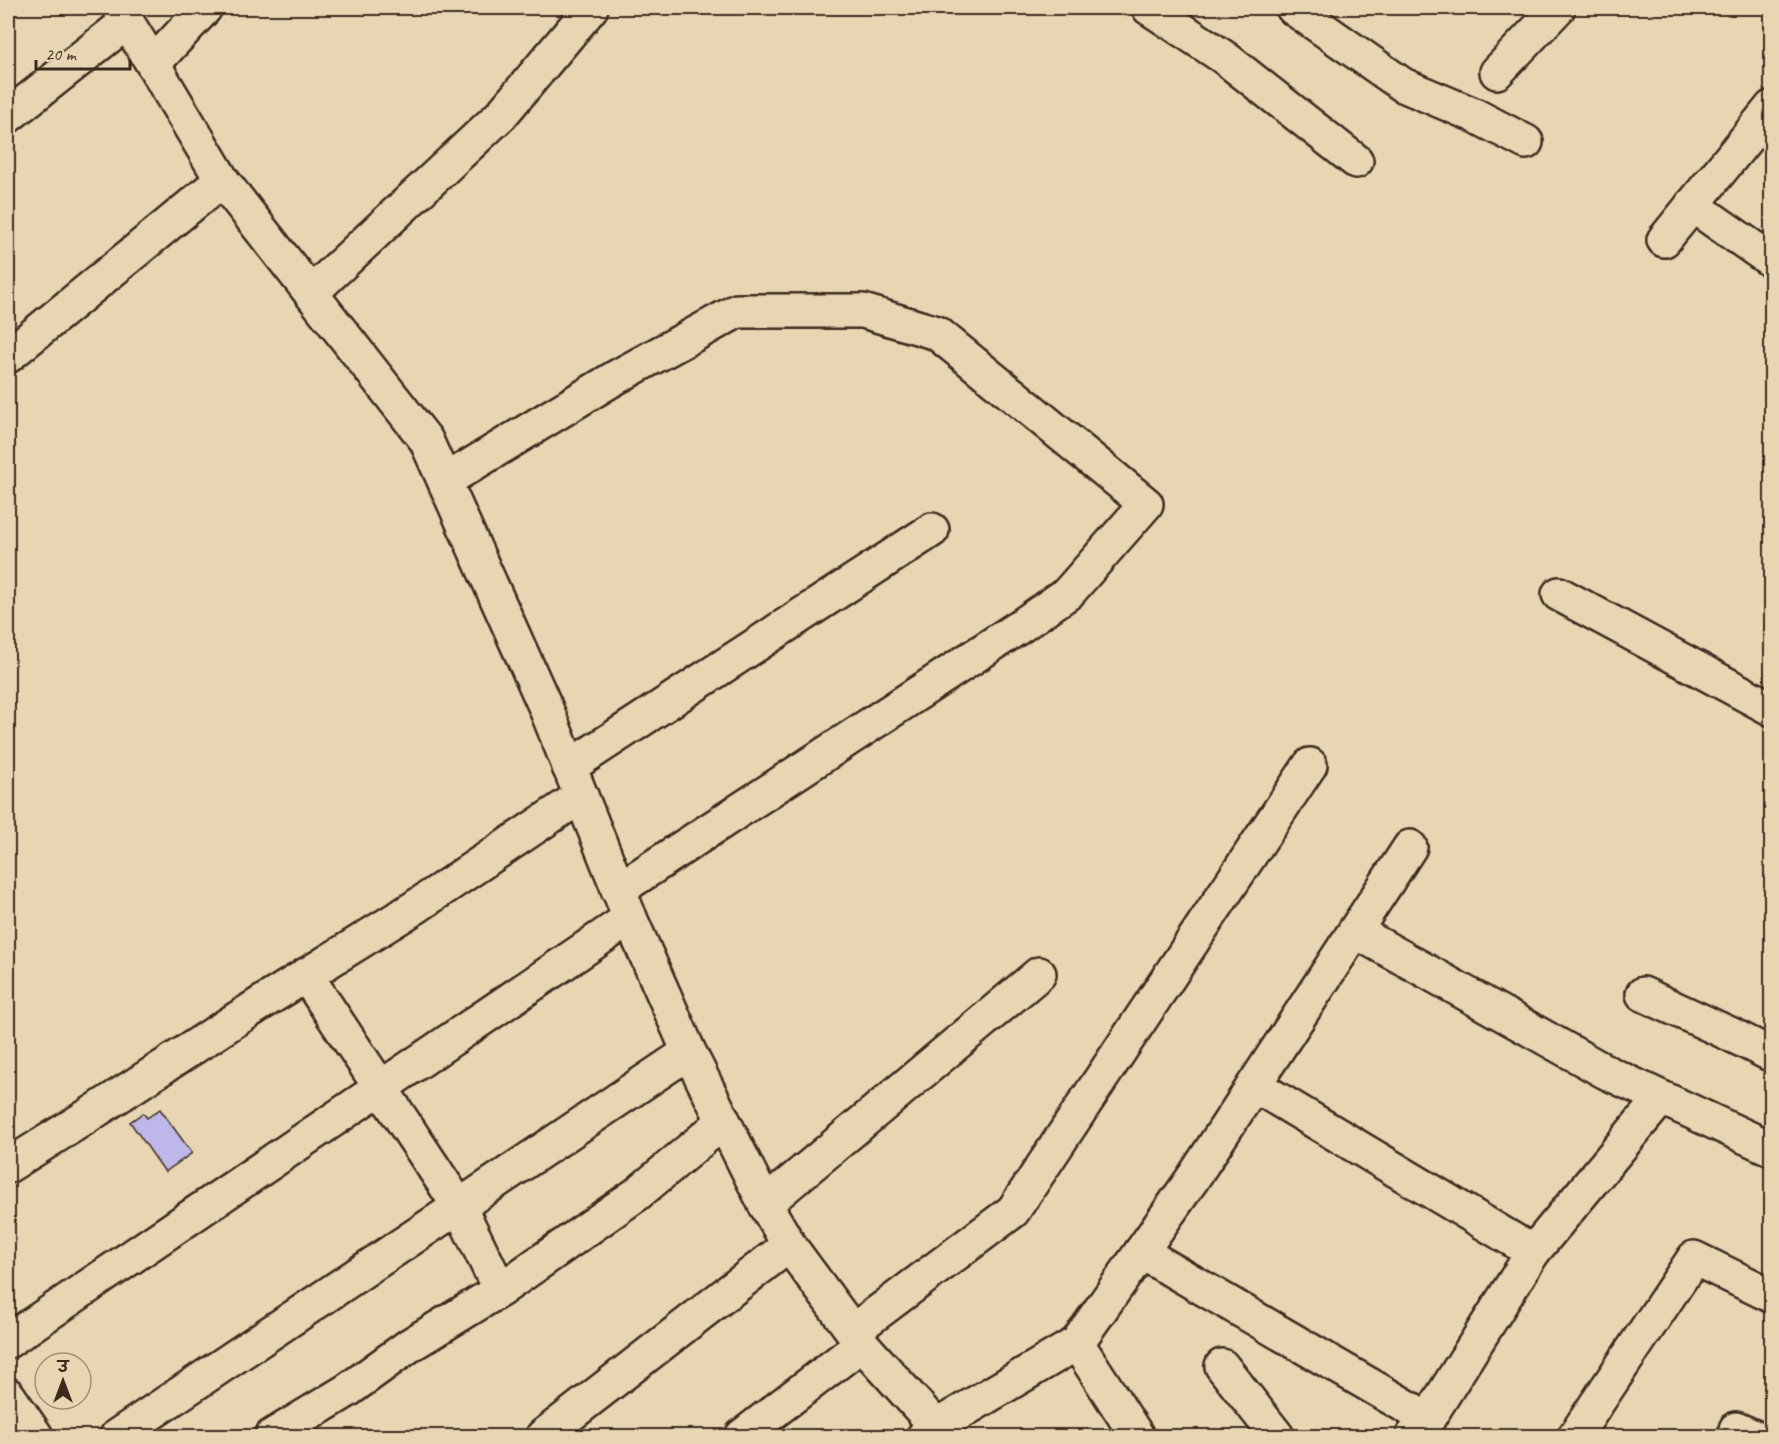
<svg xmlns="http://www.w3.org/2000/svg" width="1779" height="1444" font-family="Caveat,'Playpen Sans Deva',sans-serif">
<rect width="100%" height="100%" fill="#e8d6b3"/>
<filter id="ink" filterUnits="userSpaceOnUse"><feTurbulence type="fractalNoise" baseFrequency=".0167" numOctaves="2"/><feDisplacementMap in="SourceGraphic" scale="12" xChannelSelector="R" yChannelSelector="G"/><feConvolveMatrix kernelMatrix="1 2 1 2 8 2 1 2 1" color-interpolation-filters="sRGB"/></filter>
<g filter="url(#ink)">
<path fill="#beb8ea" stroke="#3b2a1e" stroke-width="1.5" d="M160,1109L192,1153L165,1172L130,1122L143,1113L147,1118Z"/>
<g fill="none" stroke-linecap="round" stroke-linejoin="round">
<defs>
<g id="minor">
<path d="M120,8L127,22L153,64L222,180L426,440L545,706L630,918L689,1052L765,1204L789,1245L862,1344L945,1436"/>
<path d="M1149,8L1225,58L1356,161"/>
<path d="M1293,8L1403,85L1474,115L1526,142"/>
<path d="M153,64L205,8"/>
<path d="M1497,72L1558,8"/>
<path d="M8,116L127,22"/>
<path d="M1692,205L1772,261"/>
<path d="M1664,240L1772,107"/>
<path d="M311,293L501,115L591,8"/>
<path d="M8,356L222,180"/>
<path d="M445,481L613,379L737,311H863L937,333L1146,504L1068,593L1022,625L618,890"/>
<path d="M1559,594L1772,709"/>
<path d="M569,767L932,530"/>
<path d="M1355,931L1606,1072L1772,1149"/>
<path d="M306,975L459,1206L500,1290"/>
<path d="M1643,994L1732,1035L1772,1055"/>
<path d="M1254,1085L1533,1252L1661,1098"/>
<path d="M8,1166L83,1119L260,1004L414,908L581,796"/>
<path d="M765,1204L1039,974"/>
<path d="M1141,1252L1428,1419"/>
<path d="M853,1331L1013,1211L1310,765"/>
<path d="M8,1341L630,918"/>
<path d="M1077,1343L1137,1436"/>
<path d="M1222,1366L1277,1436"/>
<path d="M8,1395L36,1436"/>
<path d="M1736,1429L1752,1436"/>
<path d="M117,1436L689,1052"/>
<path d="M272,1436L348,1390L410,1345L500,1290L637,1194L723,1122"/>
<path d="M543,1436L789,1245"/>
<path d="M742,1436L862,1344"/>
<path d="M924,1436L937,1426L1077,1343L1193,1178L1410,847"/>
<path d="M1413,1436L1428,1419L1533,1252"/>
<path d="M1575,1436L1694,1258L1772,1296"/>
</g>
</defs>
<use href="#minor" stroke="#3b2a1e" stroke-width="38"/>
<use href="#minor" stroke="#e8d6b3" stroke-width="33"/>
</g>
</g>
<rect width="1779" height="1444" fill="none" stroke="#e8d6b3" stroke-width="30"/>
<rect x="15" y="15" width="1749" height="1414" fill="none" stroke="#3b2a1e" stroke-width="2" filter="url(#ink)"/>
<g transform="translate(63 1381)"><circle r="28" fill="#e8d6b3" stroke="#a39177" stroke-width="1.5"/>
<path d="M0-4.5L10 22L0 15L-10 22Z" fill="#3b2a1e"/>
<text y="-9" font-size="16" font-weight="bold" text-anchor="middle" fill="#3b2a1e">उ</text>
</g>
<path d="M36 60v9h94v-9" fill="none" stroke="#3b2a1e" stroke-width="3"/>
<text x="45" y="60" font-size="18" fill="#3b2a1e" stroke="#e8d6b3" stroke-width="4.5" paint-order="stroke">20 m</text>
</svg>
